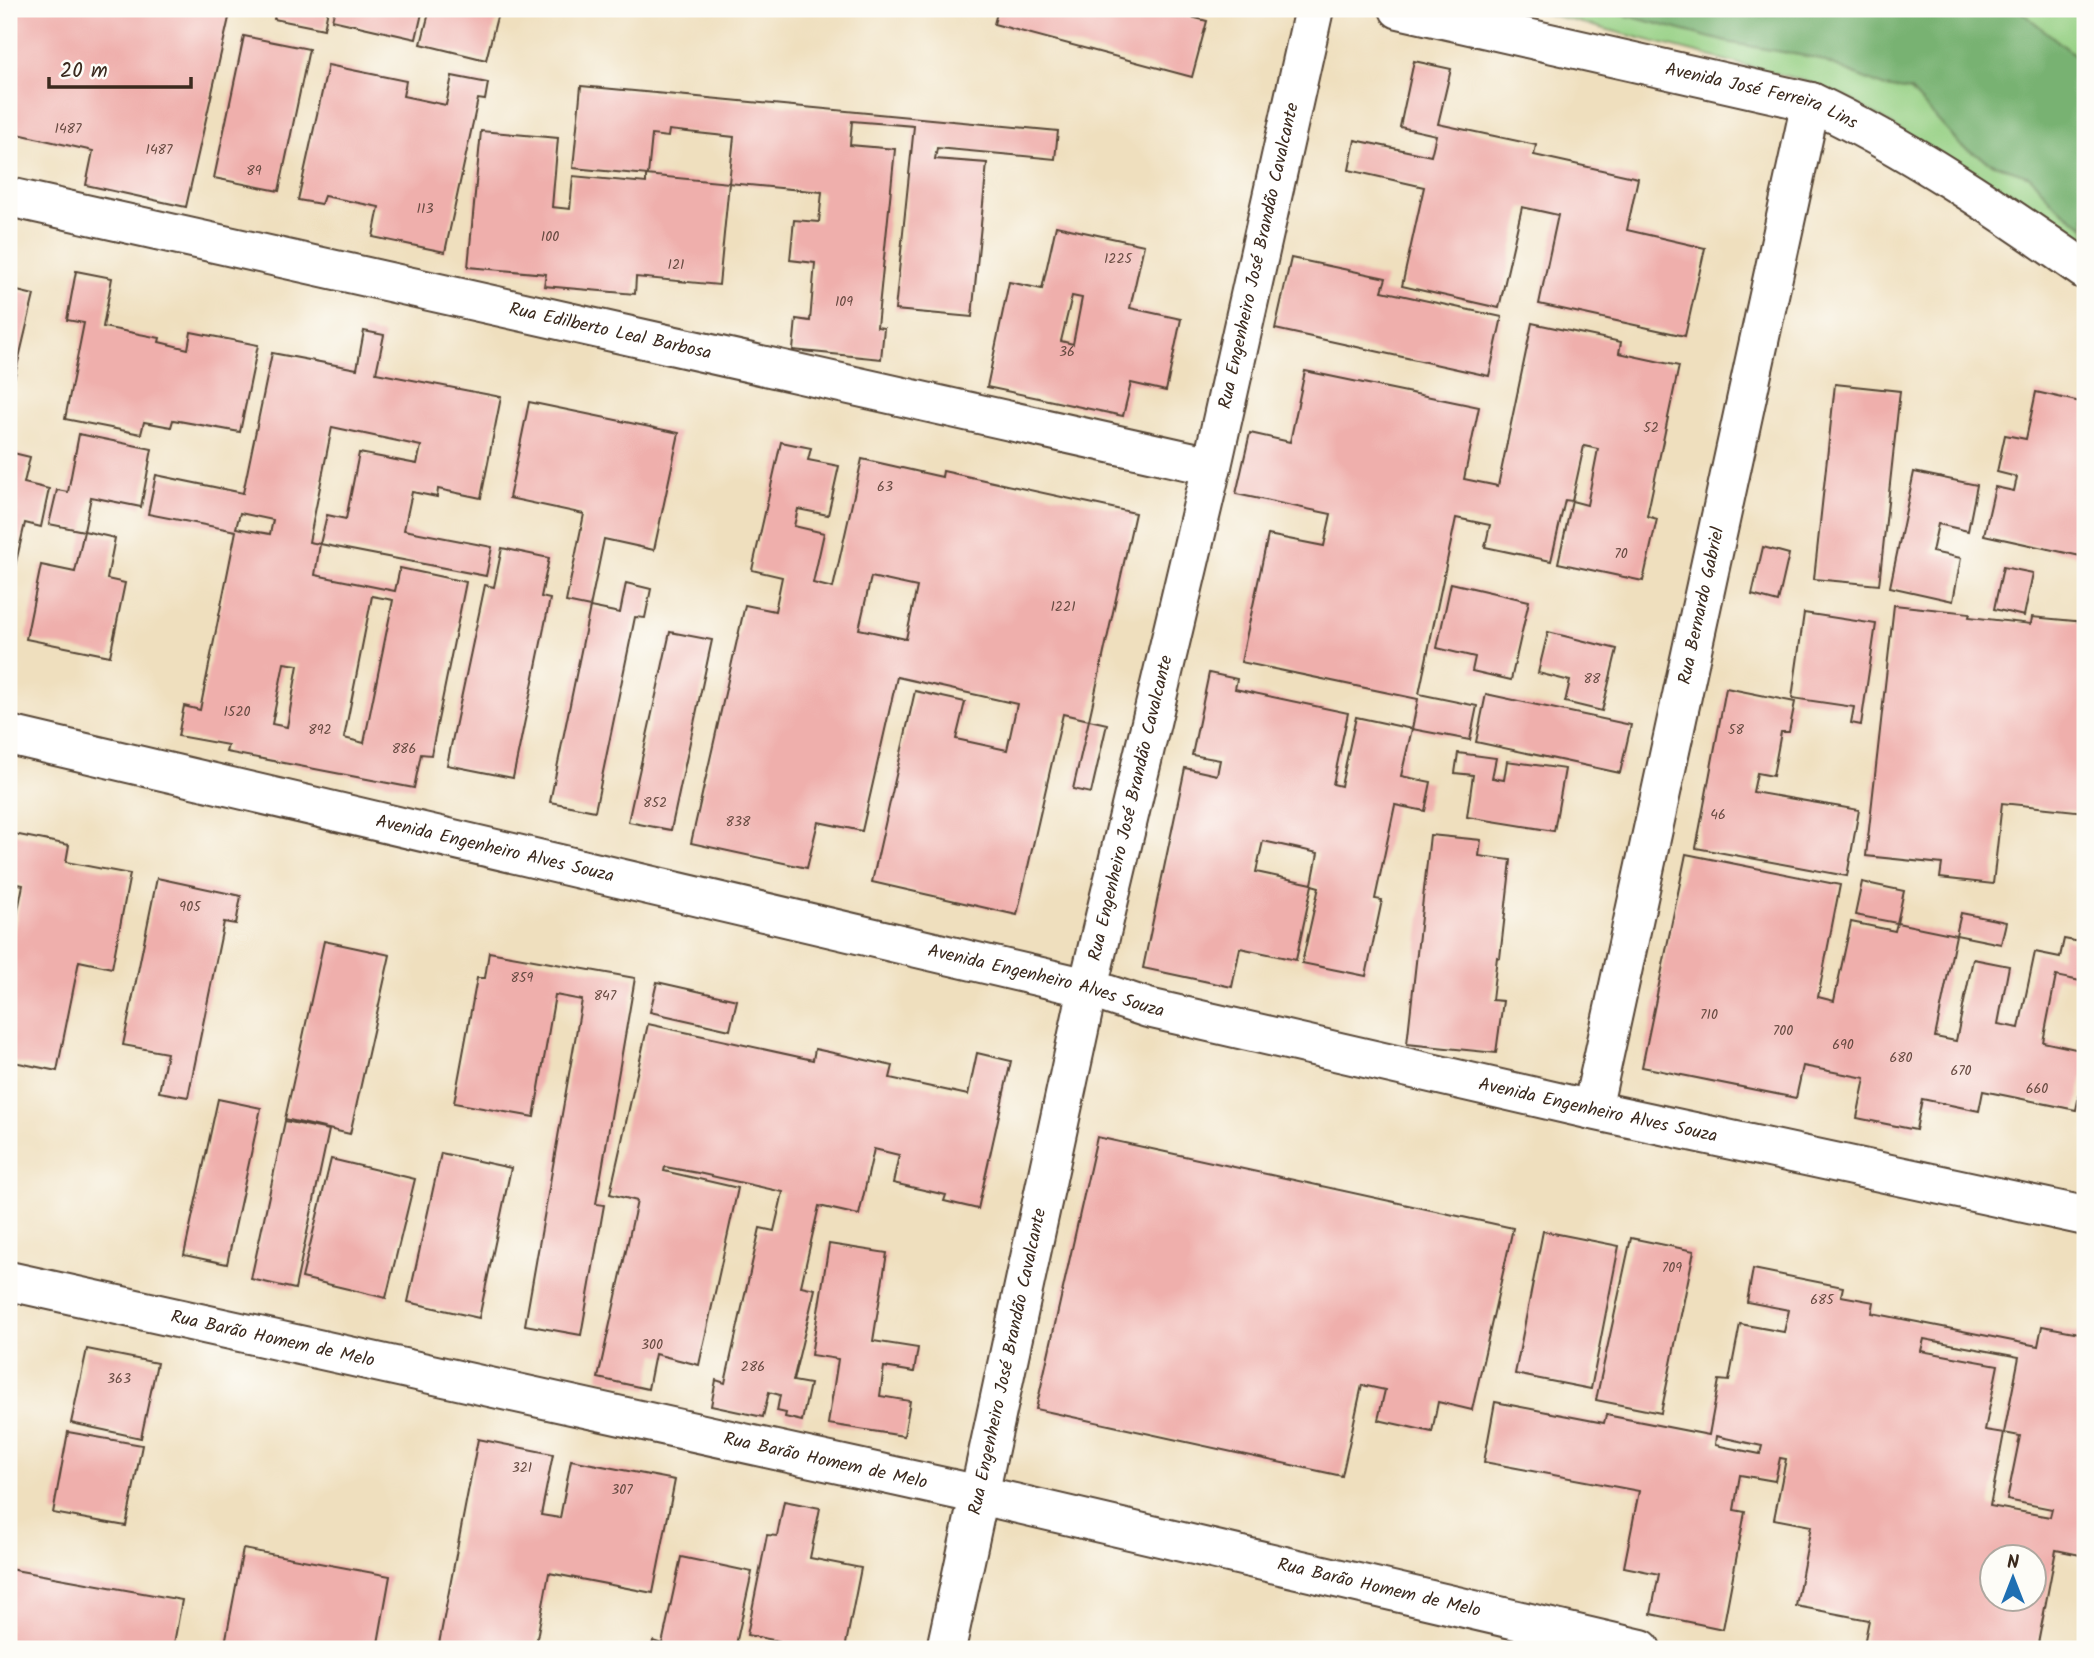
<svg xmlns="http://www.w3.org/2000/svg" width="2094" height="1658" font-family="Kalam,sans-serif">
<rect width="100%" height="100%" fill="#fdfcf7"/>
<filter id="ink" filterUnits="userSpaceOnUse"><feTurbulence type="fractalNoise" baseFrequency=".0143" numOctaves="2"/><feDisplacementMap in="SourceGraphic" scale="14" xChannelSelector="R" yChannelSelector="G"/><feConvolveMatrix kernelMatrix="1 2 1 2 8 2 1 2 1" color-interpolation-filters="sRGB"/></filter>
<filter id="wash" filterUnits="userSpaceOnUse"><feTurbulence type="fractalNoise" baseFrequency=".00686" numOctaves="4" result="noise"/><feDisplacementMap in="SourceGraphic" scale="28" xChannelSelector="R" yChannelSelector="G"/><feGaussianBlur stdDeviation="1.57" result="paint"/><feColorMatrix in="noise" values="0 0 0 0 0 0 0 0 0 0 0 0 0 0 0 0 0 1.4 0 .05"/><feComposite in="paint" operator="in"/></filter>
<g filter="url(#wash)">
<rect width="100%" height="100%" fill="#efdfbe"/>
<path fill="#96d084" stroke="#687d51" stroke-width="2" d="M1528,9H2085V248L1966,170L1844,96L1805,81Z"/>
<path fill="#78b272" stroke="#5a6e48" stroke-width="2" d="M1601,9H2018L2085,63V227L2054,204L2030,176L1994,164L1962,147L1911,91L1885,87L1816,58L1726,42Z"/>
<g id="blocks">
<g fill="#efafac" fill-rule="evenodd">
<path d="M9,9H231L186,207L86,185L93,151L9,132Z"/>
<path d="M276,9H328L324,29L274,19Z"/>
<path d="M335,9H423L416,39L332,20Z"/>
<path d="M430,9H499L486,60L421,44Z"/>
<path d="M998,9H1160L1207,21L1192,77L994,24Z"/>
<path d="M244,36L309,49L279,191L214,178Z"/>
<path d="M1414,61L1451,69L1438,124L1536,145L1534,155L1638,178L1627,230L1705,248L1685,336L1539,304L1558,215L1522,207L1499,308L1402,286L1424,187L1349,170L1355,140L1431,156L1436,135L1400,127Z"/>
<path d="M328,65L406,81L403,96L446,105L452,76L488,83L485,100L478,99L445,252L373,237L379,207L324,196L321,204L298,200Z"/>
<path d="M581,86L1058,131L1055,159L937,148L935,159L987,163L972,317L895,310L914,126L852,121L850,145L895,149L877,327L884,328L881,359L793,350L796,319L810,321L815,263L790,260L794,220L819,222L822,192L729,183L719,285L636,277L635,294L544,286L546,274L468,267L481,131L558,138L552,207L570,209L573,176L646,183V175L729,183L734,137L669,130L668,137L652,135L648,175L573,168Z"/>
<path d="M1056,226L1144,245L1130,308L1181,319L1166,391L1131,383L1123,416L987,387L1009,282L1042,289ZM1072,296L1082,298L1073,344L1061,341Z"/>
<path d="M1291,258L1386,278L1382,291L1502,317L1489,376L1275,329Z"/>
<path d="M76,271L112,278L103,327L160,338L159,342L188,349L191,332L258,345L240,432L173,420L171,427L144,422L141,434L65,419L84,323L67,320Z"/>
<path d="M9,289L34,295L10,396H9Z"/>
<path d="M1532,323L1621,342L1619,353L1679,366L1647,516L1657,519L1643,581L1558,563L1572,501L1587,505L1598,449L1584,446L1572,501L1565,500L1551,561L1485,547L1490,525L1456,518L1419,694L1477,706L1470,740L1412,729L1418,699L1241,662L1268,535L1324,546L1331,514L1236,494L1250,433L1290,442L1305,371L1479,407L1464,479L1498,486Z"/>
<path d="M364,331L384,335L376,373L501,397L481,498L438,489L437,497L412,492L404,530L492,547L486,576L320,544L315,575L395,591L400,568L466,582L431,755L421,754L414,788L226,752L228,745L178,736L184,706L200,710L236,531L148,514L156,475L243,493L272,353L357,369ZM332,427L421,446L417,464L359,453L346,519L327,515L320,544L309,542ZM240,513L273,520L270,534L236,528ZM372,596L393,600L364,743L344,738ZM284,663L298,665L287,727L272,724Z"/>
<path d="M1835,384L1900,391L1879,585L1814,579Z"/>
<path d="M2036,392L2085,403V557L1984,535L1995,487L2014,491L2017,477L1997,472L2005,435L2026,439Z"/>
<path d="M529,402L679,433L654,550L604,539L590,607L620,613L626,583L651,589L645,618L635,617L595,811L550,802L590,607L566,602L584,514L509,498Z"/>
<path d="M79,434L152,449L141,507L91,497L84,531L49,524L57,490L68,492Z"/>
<path d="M781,442L811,448L808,460L839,466L828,515L798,509L794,526L824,533L813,583L833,588L862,459L942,477L943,471L1135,513L1089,720L1063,714L1017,915L872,882L915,691L965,702L956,739L1007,750L1017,704L897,677L862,831L818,822L807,868L691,843L745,605L775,611L782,577L752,570ZM871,577L917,587L906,639L859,629Z"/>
<path d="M9,452L30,457L24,483L49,489L41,527L25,523L10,588Z"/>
<path d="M1914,472L1977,485L1968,531L1938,524L1932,552L1961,558L1953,601L1890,587Z"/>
<path d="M84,531L115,538L107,579L125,583L110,656L26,639L41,565L75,572Z"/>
<path d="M1763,547L1789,554L1778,602L1752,595Z"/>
<path d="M502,548L549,558L541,597L550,599L513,778L447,765L485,585L494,587Z"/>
<path d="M2003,567L2033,573L2024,616L1994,609Z"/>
<path d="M1451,583L1529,601L1511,680L1472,671L1475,657L1437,648Z"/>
<path d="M1894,605L1970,613L1969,617L2031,624L2032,617L2085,622V812L2002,803L1993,884L1940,878L1942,864L1866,856Z"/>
<path d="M1804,613L1876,624L1861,725L1851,723L1854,707L1792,698Z"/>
<path d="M670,632L712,640L671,830L628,822Z"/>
<path d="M1548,632L1617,649L1602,711L1565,702L1570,681L1538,673Z"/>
<path d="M1209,673L1237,679L1235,689L1348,713L1333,784L1341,786L1356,717L1412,729L1401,776L1431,782L1425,811L1395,805L1375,899L1382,900L1366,976L1302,963L1319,887L1312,885L1296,960L1240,948L1232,987L1143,968L1185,768L1217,775L1220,760L1192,755ZM1263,841L1318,853L1312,884L1256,872Z"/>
<path d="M1726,688L1795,702L1789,732H1781L1773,776L1757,773L1753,792L1859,810L1847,876L1696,848Z"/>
<path d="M1486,694L1631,725L1620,773L1476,742Z"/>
<path d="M1089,720L1107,724L1091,793L1073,789Z"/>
<path d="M1458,753L1496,758L1492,778L1504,780L1507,761L1565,769L1554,831L1467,817L1473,775L1455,773Z"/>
<path d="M9,833L69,845L66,862L130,874L112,968L79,961L57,1071L9,1061V955L23,885L9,882Z"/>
<path d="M1430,835L1481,840L1479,856L1511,860L1500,958L1497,957L1492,1000L1503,1001L1496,1053L1407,1044Z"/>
<path d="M1686,854L1840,885L1818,997L1834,1001L1851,922L1895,931L1897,923L1855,915L1862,882L1904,891L1897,923L1956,935L1935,1037L1956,1041L1973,959L2009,966L1998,1024L2019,1028L2035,952L2060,957L2064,939L2085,943V982L2056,976L2043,1042L2085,1051V1067L2076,1110L1983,1091L1979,1111L1922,1099L1916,1130L1857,1118L1865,1078L1803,1066L1796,1098L1642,1067Z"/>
<path d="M157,878L241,896L236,924L224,922L188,1097L159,1092L167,1053L123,1045Z"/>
<path d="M1961,913L2006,922L2001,944L1956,935Z"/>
<path d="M324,941L390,955L350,1134L285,1119Z"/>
<path d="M489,952L635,978L596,1204L604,1205L581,1335L525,1325L582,1000L555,995L534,1117L454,1103L477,978H485Z"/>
<path d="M657,982L737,1000L730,1030L650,1012Z"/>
<path d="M648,1024L813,1060L815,1049L893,1066L890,1078L968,1095L977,1053L1011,1061L978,1209L944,1201L946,1195L893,1183L899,1155L874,1149L859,1215L819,1206L801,1286L815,1289L793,1381L810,1384L802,1421L785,1417L786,1413L777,1411L780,1395L769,1392L763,1417L711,1406L716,1380L725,1383L760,1228L774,1231L783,1192L698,1173L665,1167L664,1171L738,1188L699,1365L655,1354L648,1389L598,1378L637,1201L610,1194Z"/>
<path d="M218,1099L261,1108L227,1264L184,1255Z"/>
<path d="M285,1121L329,1130L295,1289L251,1279Z"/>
<path d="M1097,1137L1513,1228L1472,1410L1438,1402L1432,1432L1378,1420L1385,1390L1362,1385L1342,1476L1036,1409Z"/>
<path d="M441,1153L511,1168L479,1318L408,1302Z"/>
<path d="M331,1159L415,1179L386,1298L302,1278Z"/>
<path d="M1543,1231L1619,1246L1591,1389L1515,1374Z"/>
<path d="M1631,1238L1694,1251L1661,1413L1596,1400Z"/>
<path d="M829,1244L887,1253L873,1341L918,1348L914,1372L884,1367L880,1396L910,1401L904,1436L828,1424L838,1359L811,1355Z"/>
<path d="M1753,1269L1843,1287L1841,1296L1874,1302L1872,1313L2038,1346L2042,1326L2085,1334V1556L2056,1550L2037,1649H2004L1964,1641L1962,1649H1863L1869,1620L1796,1606L1811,1526L1774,1519L1786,1459L1780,1458L1775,1481L1740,1475L1734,1510L1745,1512L1723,1629L1651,1614L1659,1574L1624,1567L1639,1491L1484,1462L1495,1402L1604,1423L1606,1415L1709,1435L1719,1380L1729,1381L1740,1324L1784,1332L1789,1310L1747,1302ZM1924,1339L2019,1357L2004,1433L2020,1436L2007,1500L2052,1509L2050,1517L1990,1506L2004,1433L1985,1430L1998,1365L1921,1351ZM1716,1436L1762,1446L1760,1454L1715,1445ZM2035,1556V1598L1992,1599V1557Z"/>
<path d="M87,1349L157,1363L141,1438L71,1423Z"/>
<path d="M68,1432L142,1445L126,1526L53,1513Z"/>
<path d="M478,1439L553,1454L541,1515L560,1518L571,1460L675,1480L653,1593L549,1573L535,1649H438Z"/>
<path d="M784,1501L820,1508L810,1558L861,1568L845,1649H778L779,1641L747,1635L767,1535L777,1536Z"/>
<path d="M243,1549L390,1576L377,1649H224Z"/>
<path d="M681,1557L752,1572L735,1649H651L653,1641L662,1644Z"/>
<path d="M9,1569L182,1600L173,1649H9Z"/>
</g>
</g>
</g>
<g filter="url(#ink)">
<use href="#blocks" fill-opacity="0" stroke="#564536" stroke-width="2"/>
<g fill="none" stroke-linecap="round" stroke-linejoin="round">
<defs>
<g id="minor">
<path id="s1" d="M1399,9L1811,102C1908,148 1997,208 2085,270"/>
<path id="s2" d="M9,197L1212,466"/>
<path id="s3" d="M1592,1110L1811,102"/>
<path id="s4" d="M9,1281L980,1495L1641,1649"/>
<path id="s5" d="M946,1649L1088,988L1212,466L1314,9"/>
</g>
<g id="secondary">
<path id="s6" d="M9,735L1088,988L1148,1008L1592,1110L2085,1216"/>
</g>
</defs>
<use href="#minor" stroke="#564536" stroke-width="42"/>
<use href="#secondary" stroke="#564536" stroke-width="42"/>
<use href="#minor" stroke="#fff" stroke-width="38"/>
<use href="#secondary" stroke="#fff" stroke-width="38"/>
</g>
</g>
<g text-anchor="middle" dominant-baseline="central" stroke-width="6" stroke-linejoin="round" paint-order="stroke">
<g font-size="14" fill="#684b42">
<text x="68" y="129">1487</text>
<text x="159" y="150">1487</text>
<text x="254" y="171">89</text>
<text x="425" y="209">113</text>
<text x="550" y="237">100</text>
<text x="1118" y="259">1225</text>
<text x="676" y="265">121</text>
<text x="844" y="302">109</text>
<text x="1067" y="352">36</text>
<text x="1651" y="428">52</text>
<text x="885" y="487">63</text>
<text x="1621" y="554">70</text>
<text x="1063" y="607">1221</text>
<text x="1592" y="679">88</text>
<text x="237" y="712">1520</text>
<text x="320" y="730">892</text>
<text x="1736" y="730">58</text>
<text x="404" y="749">886</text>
<text x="655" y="803">852</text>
<text x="1718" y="815">46</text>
<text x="738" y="822">838</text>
<text x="190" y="907">905</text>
<text x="522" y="978">859</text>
<text x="605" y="996">847</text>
<text x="1709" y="1015">710</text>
<text x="1783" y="1031">700</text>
<text x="1843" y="1045">690</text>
<text x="1901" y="1058">680</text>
<text x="1961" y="1071">670</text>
<text x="2037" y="1089">660</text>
<text x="1672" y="1268">709</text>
<text x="1822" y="1300">685</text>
<text x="652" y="1345">300</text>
<text x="753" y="1367">286</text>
<text x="119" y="1379">363</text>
<text x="522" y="1468">321</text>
<text x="622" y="1490">307</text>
</g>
<g font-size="18" fill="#3b2a1e" stroke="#fdfcf7">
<text stroke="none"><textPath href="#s1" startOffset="373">Avenida José Ferreira Lins</textPath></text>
<text stroke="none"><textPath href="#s5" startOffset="1428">Rua Engenheiro José Brandão Cavalcante</textPath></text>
<text stroke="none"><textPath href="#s2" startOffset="616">Rua Edilberto Leal Barbosa</textPath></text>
<text stroke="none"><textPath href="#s3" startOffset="516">Rua Bernardo Gabriel</textPath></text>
<text stroke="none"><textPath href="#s5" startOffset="861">Rua Engenheiro José Brandão Cavalcante</textPath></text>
<text stroke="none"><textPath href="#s6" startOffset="499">Avenida Engenheiro Alves Souza</textPath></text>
<text stroke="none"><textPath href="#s6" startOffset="1066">Avenida Engenheiro Alves Souza</textPath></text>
<text stroke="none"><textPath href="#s6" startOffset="1633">Avenida Engenheiro Alves Souza</textPath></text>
<text stroke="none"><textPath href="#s4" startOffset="270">Rua Barão Homem de Melo</textPath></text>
<text stroke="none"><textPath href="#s5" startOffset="294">Rua Engenheiro José Brandão Cavalcante</textPath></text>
<text stroke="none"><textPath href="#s4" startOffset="836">Rua Barão Homem de Melo</textPath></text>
<text stroke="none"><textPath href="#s4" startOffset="1404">Rua Barão Homem de Melo</textPath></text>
</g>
</g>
<rect width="2094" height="1658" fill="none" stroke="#fdfcf7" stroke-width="35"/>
<g transform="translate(2013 1578)"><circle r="33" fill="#fdfcf7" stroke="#afa8a0" stroke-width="2"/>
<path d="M0-5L12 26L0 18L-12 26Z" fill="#1f6fb2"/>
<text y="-10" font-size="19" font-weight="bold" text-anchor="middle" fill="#3b2a1e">N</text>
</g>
<path d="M49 77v10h142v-10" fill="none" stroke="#3b2a1e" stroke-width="3.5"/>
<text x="60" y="77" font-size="21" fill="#3b2a1e" stroke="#fdfcf7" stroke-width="5" paint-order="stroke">20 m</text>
</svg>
